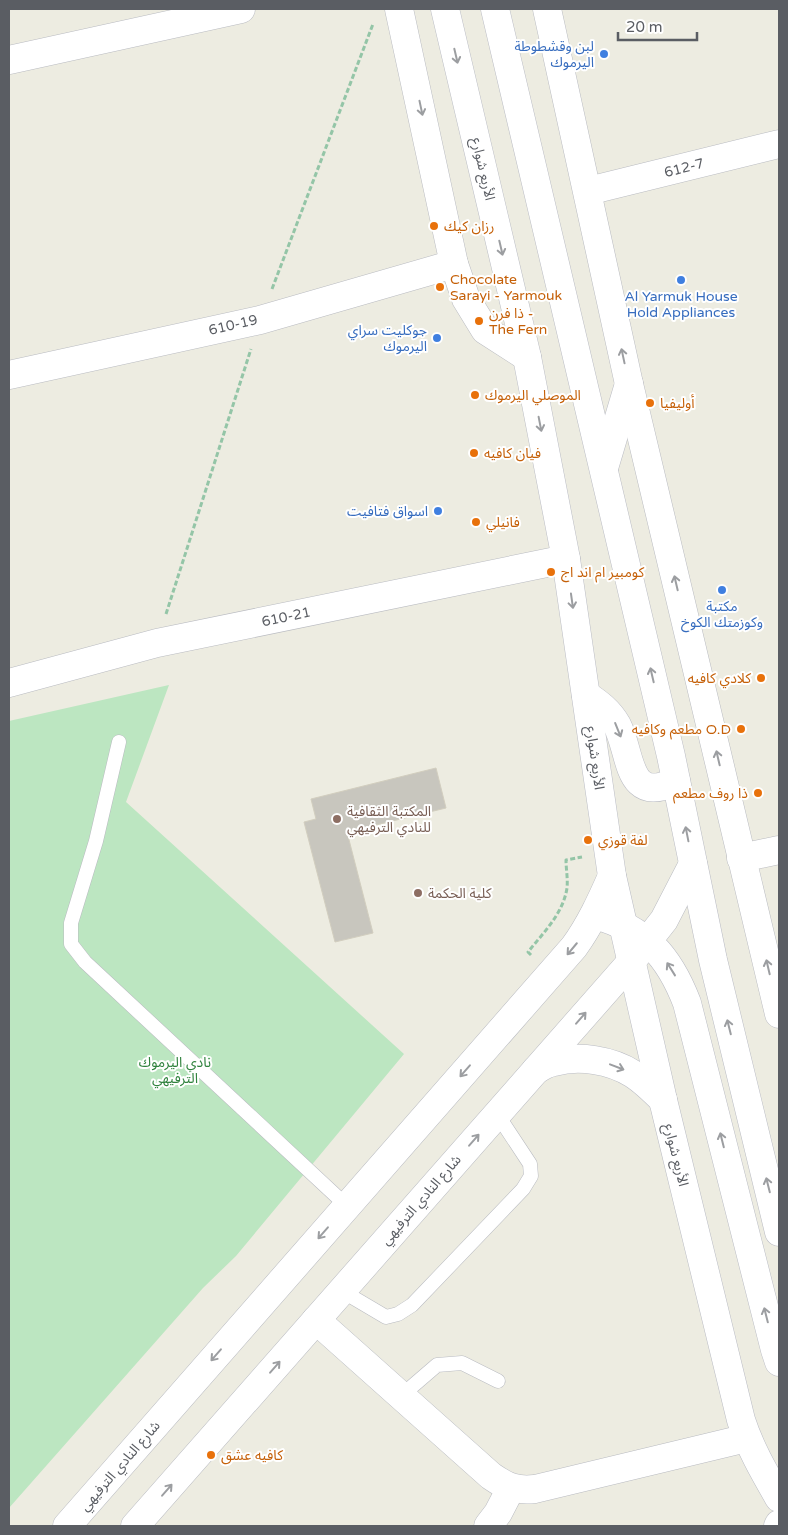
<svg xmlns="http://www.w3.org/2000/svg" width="788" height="1535" font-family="'Varela Round','Noto Sans Arabic',sans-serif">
<rect width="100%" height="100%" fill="#edece1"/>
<path fill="#bce6c1" d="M169,685L126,802L404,1054L236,1256L203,1288L9,1508V721Z"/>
<path fill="#c8c6be" stroke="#d2cebf" d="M436,768L446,808L347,832L373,933L335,942L304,822L316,819L311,799Z"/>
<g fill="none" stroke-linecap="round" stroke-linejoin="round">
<defs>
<g id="service">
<path d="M119,742L96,841L71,923V944L85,962L347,1206"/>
<path d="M342,1291L386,1317L398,1314L412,1305L523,1189L531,1176L530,1164L497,1114"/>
<path d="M401,1396L437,1365L462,1363L498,1381"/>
</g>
<g id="minor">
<path d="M399,9L454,264L466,299L485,330L527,357"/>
<path d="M547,9L629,384L779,1014"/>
<path d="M9,60L241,9"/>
<path d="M588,191L779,144"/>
<path d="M9,375L260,320L454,264"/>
<path d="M9,683L157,643L566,559"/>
<path d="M741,858L779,850"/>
<path d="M316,1320L491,1476C507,1487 516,1491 535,1489L747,1438"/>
<path d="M488,1526L498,1513L511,1488"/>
<path d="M778,1526L779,1524"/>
</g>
<g id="tertiary">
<path d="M67,1526L574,947C590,925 601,901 612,876"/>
<path d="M135,1526L631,962L664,920L693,864"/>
</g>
<g id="secondary">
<path d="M445,9L527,357L566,559L612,876L663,1100L741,1420C750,1448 764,1472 779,1498"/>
<path d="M495,9L671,756L713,960L779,1232"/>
<path d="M604,468L629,384"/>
<path d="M586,695C598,703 609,711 617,725C632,754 626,806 676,781"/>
<path d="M595,915C645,929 669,956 687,1003L775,1350L779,1362"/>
<path d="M536,1070C541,1067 548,1063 554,1062C579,1055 611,1060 633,1074C644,1081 653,1090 663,1100"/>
</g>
</defs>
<use href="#service" stroke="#b9bbc1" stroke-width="15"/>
<use href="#minor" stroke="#b9bbc1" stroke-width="29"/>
<use href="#tertiary" stroke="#b9bbc1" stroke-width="29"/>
<use href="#secondary" stroke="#babcc4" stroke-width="29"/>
<g stroke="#94c5a7" stroke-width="3" stroke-dasharray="5 2.5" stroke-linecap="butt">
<path d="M272,289L373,24"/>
<path d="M166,614L251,349"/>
<path d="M531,955L528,952C543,933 563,914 567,888C568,879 566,869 566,860L582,857"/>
</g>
<use href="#service" stroke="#fff" stroke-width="14"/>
<use href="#minor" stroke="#fff" stroke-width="28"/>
<use href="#tertiary" stroke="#fff" stroke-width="28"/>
<use href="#secondary" stroke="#fff" stroke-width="28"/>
</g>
<defs><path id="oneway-shaft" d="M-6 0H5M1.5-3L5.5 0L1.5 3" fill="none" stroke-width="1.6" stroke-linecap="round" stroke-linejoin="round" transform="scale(1.25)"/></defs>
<g stroke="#9c9ea1">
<use href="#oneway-shaft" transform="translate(456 56) rotate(77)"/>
<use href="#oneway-shaft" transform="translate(421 108) rotate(78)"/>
<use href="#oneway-shaft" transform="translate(501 248) rotate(77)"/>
<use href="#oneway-shaft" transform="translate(623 356) rotate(-102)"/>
<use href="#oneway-shaft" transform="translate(540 424) rotate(79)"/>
<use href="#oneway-shaft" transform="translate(676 583) rotate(-103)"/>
<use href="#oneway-shaft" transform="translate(572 601) rotate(82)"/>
<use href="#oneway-shaft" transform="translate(652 675) rotate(-103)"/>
<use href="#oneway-shaft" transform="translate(618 730) rotate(68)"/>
<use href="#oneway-shaft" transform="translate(718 758) rotate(-103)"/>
<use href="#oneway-shaft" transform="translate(687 834) rotate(-101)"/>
<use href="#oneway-shaft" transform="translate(572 949) rotate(130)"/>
<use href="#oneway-shaft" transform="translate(768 967) rotate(-103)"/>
<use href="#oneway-shaft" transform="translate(671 969) rotate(-122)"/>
<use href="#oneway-shaft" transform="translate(581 1018) rotate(-49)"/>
<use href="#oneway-shaft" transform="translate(729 1027) rotate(-104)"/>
<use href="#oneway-shaft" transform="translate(617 1067) rotate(21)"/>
<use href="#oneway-shaft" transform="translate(465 1071) rotate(131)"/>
<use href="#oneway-shaft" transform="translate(474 1140) rotate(-49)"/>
<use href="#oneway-shaft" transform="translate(722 1140) rotate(-104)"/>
<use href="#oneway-shaft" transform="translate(768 1185) rotate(-104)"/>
<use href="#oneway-shaft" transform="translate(323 1233) rotate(131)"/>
<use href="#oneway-shaft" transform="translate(766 1315) rotate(-104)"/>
<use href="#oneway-shaft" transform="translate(216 1355) rotate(131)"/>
<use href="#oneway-shaft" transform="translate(275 1367) rotate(-49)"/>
<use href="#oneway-shaft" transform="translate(167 1490) rotate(-49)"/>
</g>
<g fill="#3f7fe0" stroke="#fff" stroke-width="2">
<circle cx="604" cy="54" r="5"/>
<circle cx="681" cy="280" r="5"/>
<circle cx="437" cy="338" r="5"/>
<circle cx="438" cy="511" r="5"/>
<circle cx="722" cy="590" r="5"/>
</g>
<g fill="#e8710a" stroke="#fff" stroke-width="2">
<circle cx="434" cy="226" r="5"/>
<circle cx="440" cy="287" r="5"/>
<circle cx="479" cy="321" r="5"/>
<circle cx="475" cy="395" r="5"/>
<circle cx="650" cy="403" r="5"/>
<circle cx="474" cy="453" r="5"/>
<circle cx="476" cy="522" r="5"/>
<circle cx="551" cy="572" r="5"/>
<circle cx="761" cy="678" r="5"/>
<circle cx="741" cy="729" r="5"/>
<circle cx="758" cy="793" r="5"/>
<circle cx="588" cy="840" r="5"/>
<circle cx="211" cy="1455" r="5"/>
</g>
<g fill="#8d6e63" stroke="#fff" stroke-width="2">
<circle cx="337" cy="819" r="5"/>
<circle cx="418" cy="893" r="5"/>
</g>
<g text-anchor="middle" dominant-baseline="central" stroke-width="4" stroke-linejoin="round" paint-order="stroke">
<g font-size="14" fill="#366cbe" stroke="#fff" text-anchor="end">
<text x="594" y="46">لبن وقشطوطة<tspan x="594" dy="16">اليرموك</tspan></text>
<text x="681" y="296" text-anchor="middle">Al Yarmuk House<tspan x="681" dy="16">Hold Appliances</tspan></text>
<text x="427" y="330">جوكليت سراي<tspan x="427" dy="16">اليرموك</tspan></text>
<text x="428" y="511">اسواق فتافيت</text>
<text x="722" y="606" text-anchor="middle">مكتبة<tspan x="722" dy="16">وكوزمتك الكوخ</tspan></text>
</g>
<g font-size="14" fill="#5a5d63" stroke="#fff">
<text transform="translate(684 168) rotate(-14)">612-7</text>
<text transform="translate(483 169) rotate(77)">الأربع شوارع</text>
<text transform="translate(233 325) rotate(-13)">610-19</text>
<text transform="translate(286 617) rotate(-12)">610-21</text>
<text transform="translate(595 758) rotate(82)">الأربع شوارع</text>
<text transform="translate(676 1155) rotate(76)">الأربع شوارع</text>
<text transform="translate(421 1200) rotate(-49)">شارع النادي الترفيهي</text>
<text transform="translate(120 1466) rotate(-49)">شارع النادي الترفيهي</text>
</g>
<g font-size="14" fill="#c56008" stroke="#fff" text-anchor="start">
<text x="444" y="226">رزان كيك</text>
<text x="450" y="279">Chocolate<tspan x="450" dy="16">Sarayi - Yarmouk</tspan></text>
<text x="489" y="313">ذا فرن -<tspan x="489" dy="16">The Fern</tspan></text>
<text x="485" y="395">الموصلي اليرموك</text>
<text x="660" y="403">أوليفيا</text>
<text x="484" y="453">فيان كافيه</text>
<text x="486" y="522">فانيلي</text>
<text x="561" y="572">كومبير ام اند اج</text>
<text x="751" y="678" text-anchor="end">كلادي كافيه</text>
<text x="731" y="729" text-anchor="end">مطعم وكافيه O.D</text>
<text x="748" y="793" text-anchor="end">ذا روف مطعم</text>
<text x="598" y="840">لفة قوزي</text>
<text x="221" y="1455">كافيه عشق</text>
</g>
<g font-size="14" fill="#785e54" stroke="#fff" text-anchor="start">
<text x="347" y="811">المكتبة الثقافية<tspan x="347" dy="16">للنادي الترفيهي</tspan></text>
<text x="428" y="893">كلية الحكمة</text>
</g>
<g font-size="14" fill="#30833e" stroke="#fff">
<text x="175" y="1062">نادي اليرموك<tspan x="175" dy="16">الترفيهي</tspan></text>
</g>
</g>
<rect width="788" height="1535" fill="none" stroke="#5a5d63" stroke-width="20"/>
<path d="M618 32v8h79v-8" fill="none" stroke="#5a5d63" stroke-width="2.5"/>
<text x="626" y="32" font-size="15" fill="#5a5d63" stroke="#ffffff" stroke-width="4" paint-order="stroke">20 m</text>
</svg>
